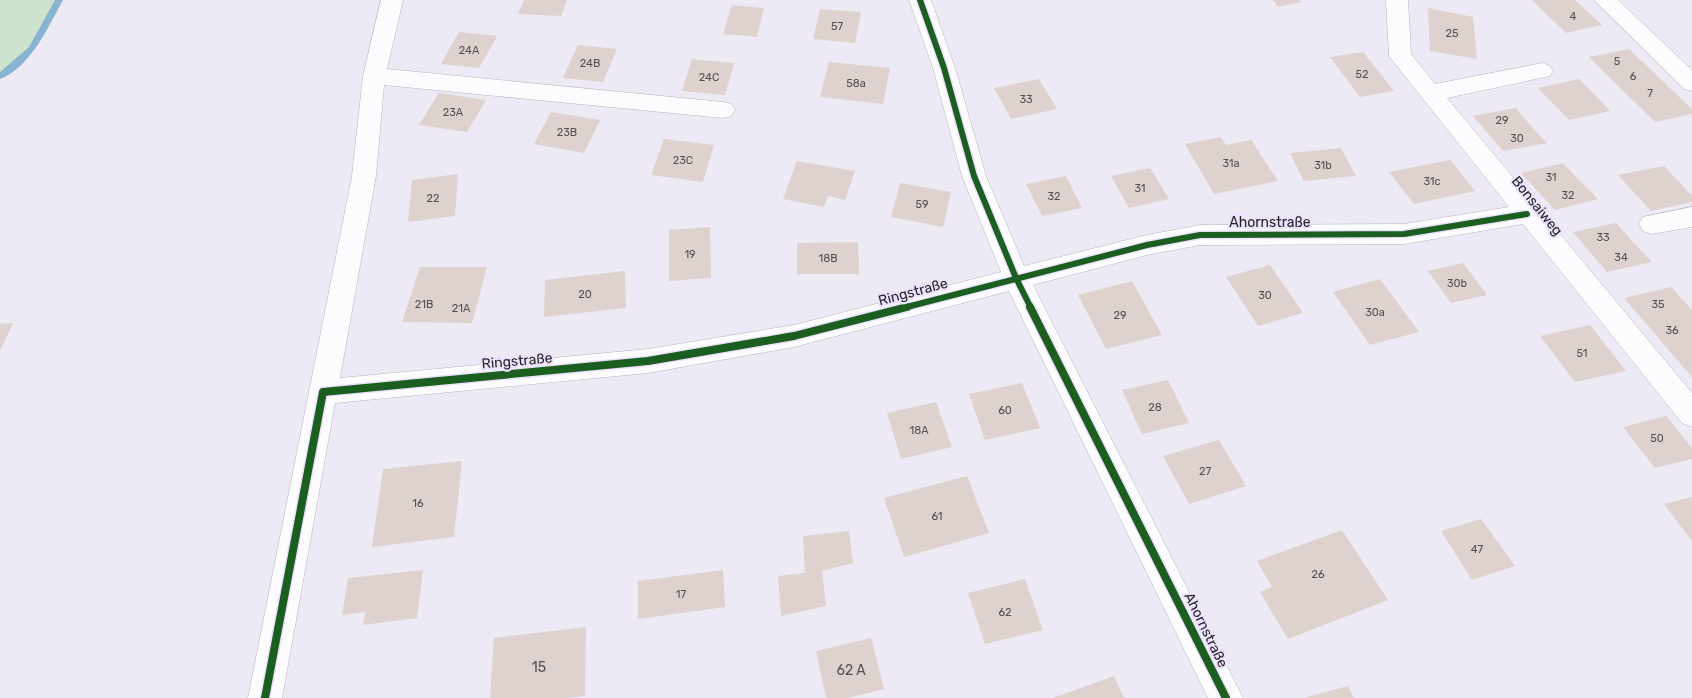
<svg xmlns="http://www.w3.org/2000/svg" width="1692" height="698" font-family="Rubik,sans-serif">
<rect width="100%" height="100%" fill="#ede9f5"/>
<path fill="#cde3cd" d="M0,0H59L32,49L11,68L0,76Z"/>
<g fill="none" stroke-linecap="round" stroke-linejoin="round">
<path fill="#88b4d2" fill-rule="evenodd" d="M55,0H63C48,27 31,67 0,79V72L29,47Z"/>
</g>
<g fill="#ded2ce">
<path d="M524,0H567L561,16L518,14Z"/>
<path d="M1273,0H1300L1302,2L1278,7Z"/>
<path d="M1532,0H1575L1602,25L1566,33Z"/>
<path d="M732,5L764,8L757,37L723,34Z"/>
<path d="M1428,8L1473,17L1477,59L1430,51Z"/>
<path d="M820,9L861,12L855,43L813,39Z"/>
<path d="M459,32L497,36L479,68L441,64Z"/>
<path d="M578,45L617,49L603,82L563,78Z"/>
<path d="M1629,49L1692,109V114L1655,122L1589,57Z"/>
<path d="M1363,52L1394,91L1360,97L1330,57Z"/>
<path d="M692,59L734,63L725,95L682,91Z"/>
<path d="M829,62L890,68L883,104L820,97Z"/>
<path d="M1039,79L1057,109L1011,119L994,88Z"/>
<path d="M1579,79L1610,111L1569,120L1538,88Z"/>
<path d="M439,93L486,100L467,132L419,125Z"/>
<path d="M1516,108L1531,126L1547,143L1503,151L1473,116Z"/>
<path d="M551,112L600,120L584,153L534,144Z"/>
<path d="M1221,137L1226,145L1251,140L1278,181L1214,194L1185,144Z"/>
<path d="M664,139L714,145L703,182L651,175Z"/>
<path d="M1341,148L1356,176L1304,181L1290,153Z"/>
<path d="M1450,160L1475,191L1414,204L1389,172Z"/>
<path d="M797,161L855,171L845,200L828,196L824,207L783,199Z"/>
<path d="M1563,163L1580,181L1598,199L1555,210L1521,173Z"/>
<path d="M1664,166L1692,196V202L1651,211L1618,175Z"/>
<path d="M1150,168L1169,199L1129,208L1111,176Z"/>
<path d="M458,174L455,216L408,222L412,180Z"/>
<path d="M1066,176L1082,208L1042,216L1026,184Z"/>
<path d="M900,183L951,192L943,227L891,217Z"/>
<path d="M1616,223L1633,242L1652,262L1607,272L1573,232Z"/>
<path d="M710,227L711,278L669,281V230Z"/>
<path d="M858,242L859,274H797V243Z"/>
<path d="M1463,263L1487,295L1451,303L1428,271Z"/>
<path d="M1270,265L1303,313L1258,326L1226,277Z"/>
<path d="M420,267H487L472,323L402,322Z"/>
<path d="M625,271L626,308L544,317L545,280Z"/>
<path d="M1380,279L1419,332L1370,345L1333,292Z"/>
<path d="M1132,281L1162,335L1106,349L1078,295Z"/>
<path d="M1671,287L1692,310V377L1624,298Z"/>
<path d="M13,323L0,351V324Z"/>
<path d="M1590,325L1626,371L1575,382L1540,336Z"/>
<path d="M1168,380L1189,423L1142,434L1122,390Z"/>
<path d="M1022,383L1040,428L985,440L969,394Z"/>
<path d="M936,402L952,447L901,459L887,413Z"/>
<path d="M1666,416L1692,448V459L1655,468L1623,427Z"/>
<path d="M1219,440L1246,486L1189,504L1163,456Z"/>
<path d="M462,461L454,537L372,547L383,469Z"/>
<path d="M967,476L989,533L904,557L884,498Z"/>
<path d="M1692,497V541L1664,504Z"/>
<path d="M1481,519L1515,566L1472,580L1441,531Z"/>
<path d="M1342,530L1388,600L1288,639L1260,592L1272,587L1257,561Z"/>
<path d="M849,531L853,563L822,571L826,606L781,616L778,576L805,573L803,536Z"/>
<path d="M423,570L417,618L363,625L365,612L342,615L348,578Z"/>
<path d="M723,570L725,607L638,619V581Z"/>
<path d="M1025,579L1043,630L985,644L968,593Z"/>
<path d="M586,627L585,696L568,698H490L494,638Z"/>
<path d="M871,638L884,689L848,698H826L816,651Z"/>
<path d="M1114,676L1124,698H1053Z"/>
<path d="M1348,686L1354,698H1307V697Z"/>
</g>
<g fill="none" stroke-linecap="round" stroke-linejoin="round">
<defs>
<g id="minor">
<path d="M381,0H403L387,69L723,102L731,104L735,110L731,116L723,118L384,85L376,176L340,378L648,349L794,325L1001,272L962,176L933,68L909,0H931L955,68L986,176L1024,266L1147,235L1200,225L1404,224L1509,207L1389,56L1386,0H1408L1411,54L1435,84L1542,63L1550,66L1553,71L1550,76L1447,98L1692,393V427L1682,423L1523,224L1404,244L1200,245L1147,255L1033,285L1243,698H1208L1009,291L794,347L648,373L335,403L282,698H248L352,176L363,76Z"/>
<path d="M1594,0H1618L1692,70V91L1684,89Z"/>
<path d="M1692,207V227L1652,234L1643,231L1639,224L1643,217Z"/>
</g>
</defs>
<use href="#minor" stroke="#b8b4bd" stroke-width="1"/>
<use href="#minor" fill="#fcfcfe" fill-rule="evenodd"/>
<defs>
<g id="cycleway-far1">
<path d="M920,0L944,68L974,176L1016,278L1031,308"/>
<path d="M903,308L1147,245L1200,235L1404,234L1527,214"/>
</g>
<g id="cycleway">
<path d="M1030,307L1226,698"/>
<path d="M265,698L323,392L648,361L794,336L907,307"/>
</g>
</defs>
<use href="#cycleway-far1" stroke="#ebe3fb" stroke-width="9"/>
<use href="#cycleway" stroke="#ebe3fb" stroke-width="11"/>
<use href="#cycleway-far1" stroke="#1b5e20" stroke-width="6"/>
<use href="#cycleway" stroke="#1b5e20" stroke-width="8"/>
</g>
<g text-anchor="middle" dominant-baseline="central" stroke-width="4.5" stroke-linejoin="round" paint-order="stroke">
<g font-size="11" fill="#544f54">
<text x="1573" y="16">4</text>
<text x="837" y="26">57</text>
<text x="1452" y="33">25</text>
<text x="469" y="50">24A</text>
<text x="1617" y="61">5</text>
<text x="590" y="63">24B</text>
<text x="1362" y="74">52</text>
<text x="1633" y="76">6</text>
<text x="709" y="77">24C</text>
<text x="856" y="83">58a</text>
<text x="1650" y="93">7</text>
<text x="1026" y="99">33</text>
<text x="453" y="112">23A</text>
<text x="1502" y="120">29</text>
<text x="567" y="132">23B</text>
<text x="1517" y="138">30</text>
<text x="683" y="160">23C</text>
<text x="1231" y="163">31a</text>
<text x="1323" y="165">31b</text>
<text x="1551" y="177">31</text>
<text x="1432" y="181">31c</text>
<text x="1140" y="188">31</text>
<text x="1568" y="195">32</text>
<text x="1054" y="196">32</text>
<text x="433" y="198">22</text>
<text x="922" y="204">59</text>
<text x="1603" y="237">33</text>
<text x="690" y="254">19</text>
<text x="1621" y="257">34</text>
<text x="828" y="258">18B</text>
<text x="1457" y="283">30b</text>
<text x="585" y="294">20</text>
<text x="1265" y="295">30</text>
<text x="424" y="304">21B</text>
<text x="1658" y="304">35</text>
<text x="461" y="308">21A</text>
<text x="1375" y="312">30a</text>
<text x="1120" y="315">29</text>
<text x="1672" y="330">36</text>
<text x="1582" y="353">51</text>
<text x="1155" y="407">28</text>
<text x="1005" y="410">60</text>
<text x="919" y="430">18A</text>
<text x="1657" y="438">50</text>
<text x="1205" y="471">27</text>
<text x="418" y="503">16</text>
<text x="937" y="516">61</text>
<text x="1477" y="549">47</text>
<text x="1318" y="574">26</text>
<text x="681" y="594">17</text>
<text x="1005" y="612">62</text>
</g>
<g font-size="14" fill="#26232b" stroke="#ebe3fb">
<text transform="translate(1537 206) rotate(51)">Bonsaiweg</text>
<text x="1270" y="222">Ahornstraße</text>
<text transform="translate(913 292) rotate(-15)">Ringstraße</text>
<text transform="translate(517 361) rotate(-5)">Ringstraße</text>
<text transform="translate(1206 630) rotate(64)">Ahornstraße</text>
</g>
<g font-size="14" fill="#544f54">
<text x="539" y="667">15</text>
<text x="851" y="670">62 A</text>
</g>
</g>
</svg>
